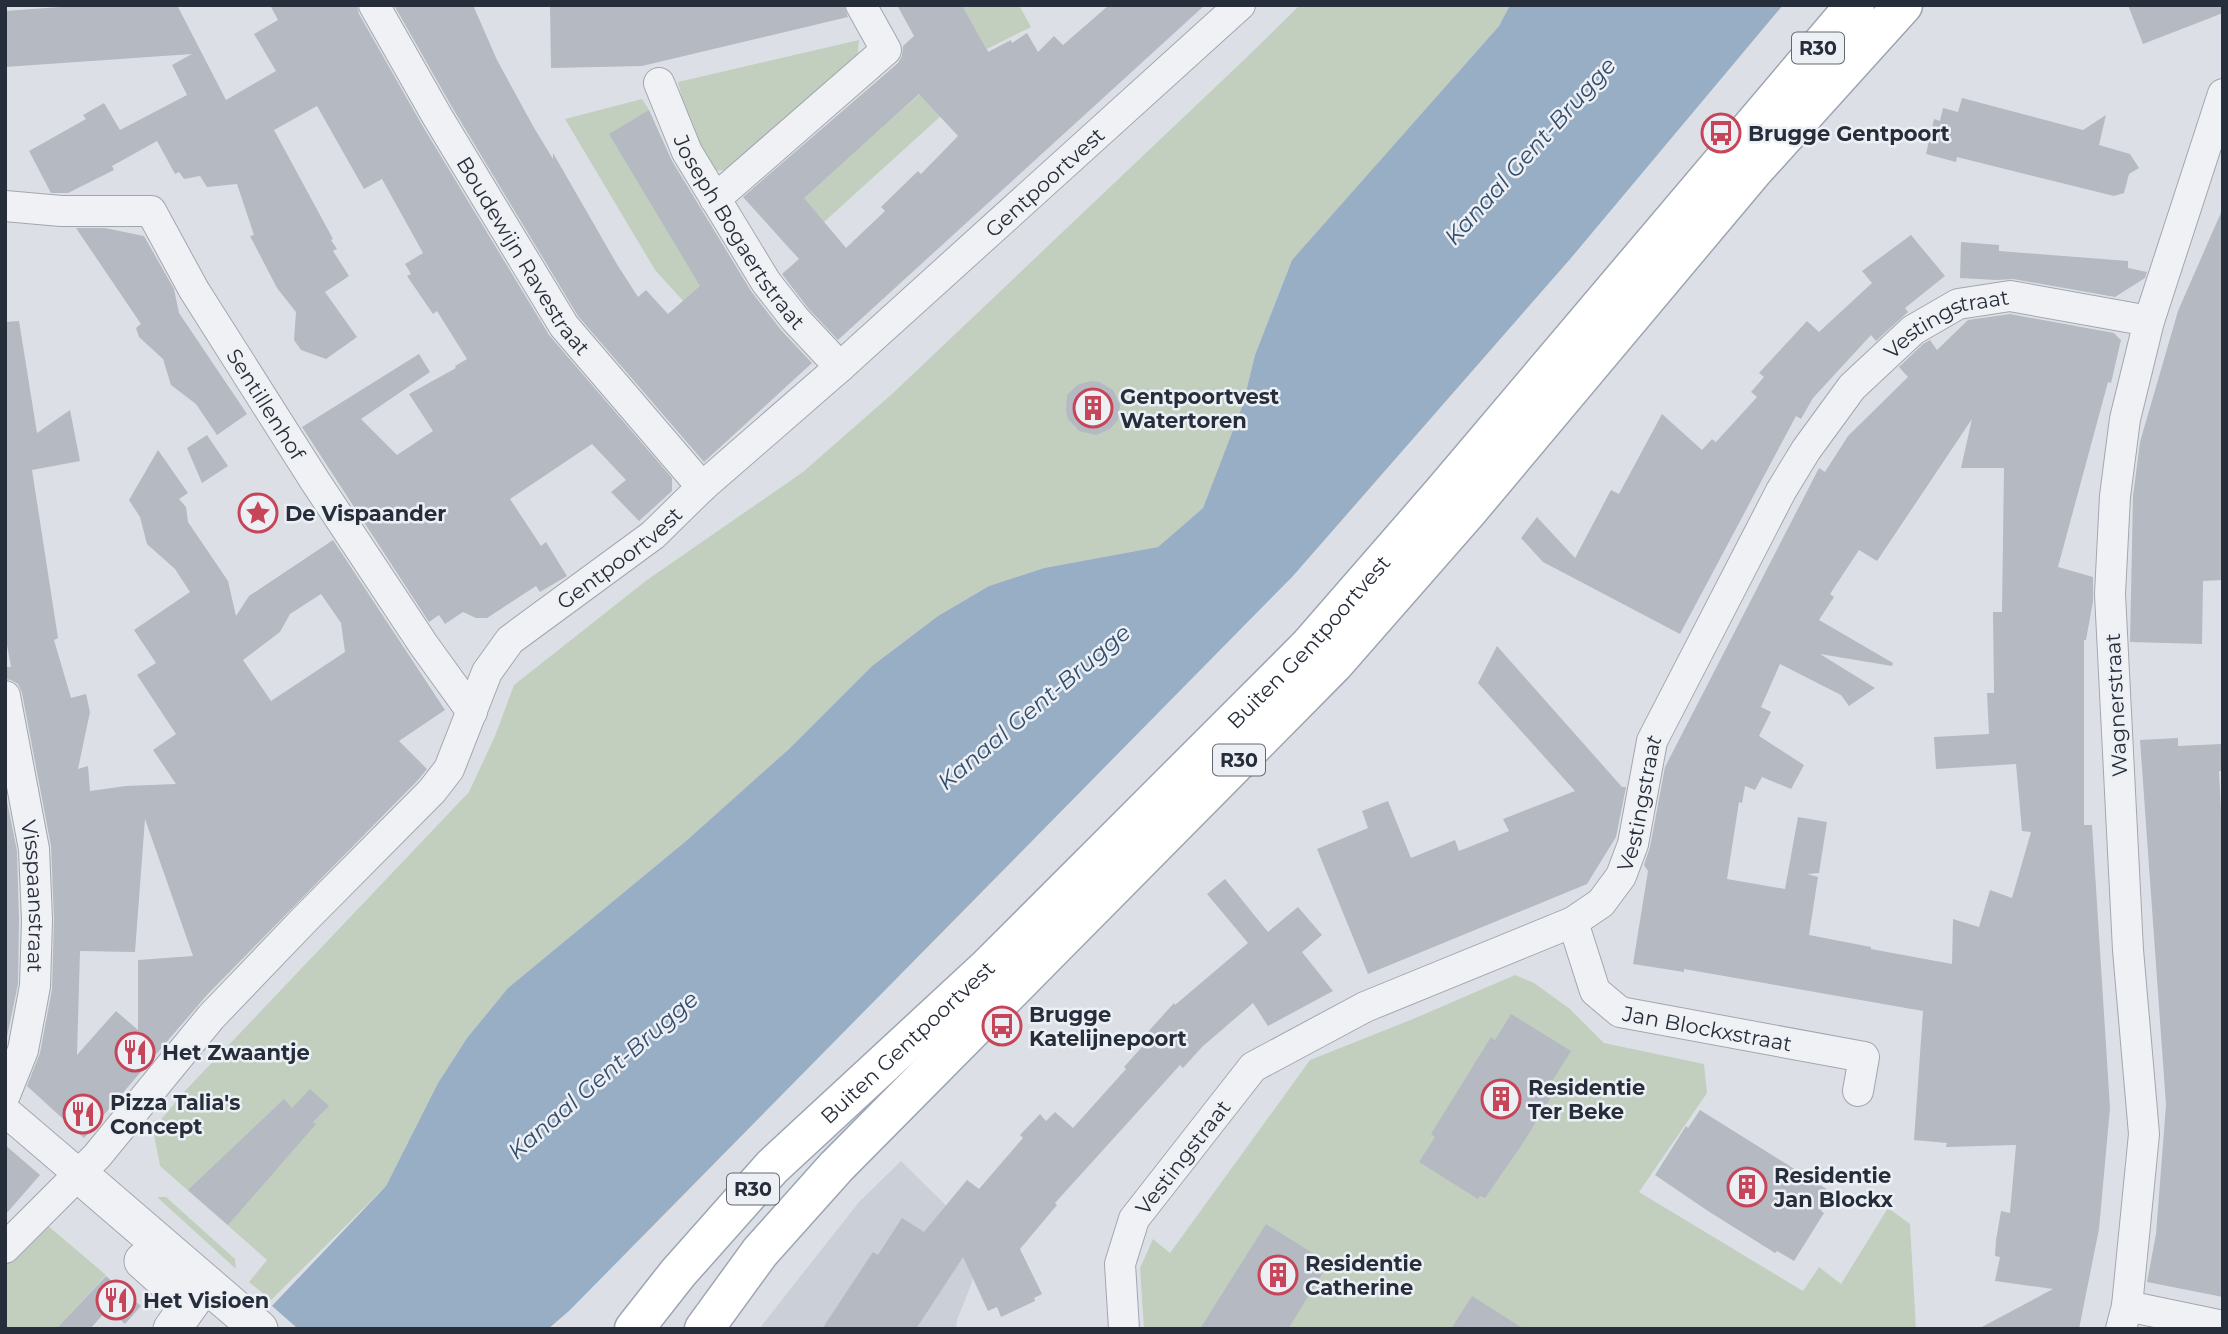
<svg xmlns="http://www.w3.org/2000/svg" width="2228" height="1334" font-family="Montserrat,sans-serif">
<rect width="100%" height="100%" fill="#dce0e6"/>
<path fill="#cbcfd7" d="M901,1161L971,1230L977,1262L971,1285L957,1320L956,1329H759L859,1202Z"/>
<g fill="#c2cfbe">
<path d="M962,5H1019L1031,27L987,49L996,66L792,251L770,226L981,40Z"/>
<path d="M1300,5H1510L1499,26L1292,260L1255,355L1243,404L1203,508L1158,547L1044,568L989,586L938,616L872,666L789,749L686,841L508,988L467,1038L438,1083L386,1186L271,1300L249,1282L267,1260L160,1166L153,1129L184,1092L469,792L495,736L514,685L647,580L803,472L892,394L1247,57Z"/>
<path d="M859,40L857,62L740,162L725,170L708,171L693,143L678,82Z"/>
<path d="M642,99L649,110L728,312L706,326L655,270L565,119Z"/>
<path d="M1515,975L1534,983L1570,1009L1604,1043L1704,1064L1707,1093L1639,1192L1803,1291L1819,1267L1841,1284L1888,1208L1910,1224L1916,1329H1144L1140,1268L1153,1239L1170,1253L1310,1060L1413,1019Z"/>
<path d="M157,1197H166L235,1259L236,1269Z"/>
<path d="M47,1225L106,1275L56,1329H5V1264Z"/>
</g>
<path fill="#98aec5" d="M1510,5H1783L1571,258L1293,576L569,1311L548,1329H250L386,1186L438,1083L467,1038L508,988L686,841L789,749L872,666L938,616L989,586L1044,568L1158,547L1203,508L1243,404L1255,355L1292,260L1499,26Z"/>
<path fill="#dce0e6" d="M271,1305L298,1329H250Z"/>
<g fill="#b4b9c2" fill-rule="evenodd">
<path d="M88,5H177L226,100L276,71L254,34L278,20L270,5H357L359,14L422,125L549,335L672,478V491L639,521L611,492L626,480L592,444L510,499L541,546L546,542L567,576L540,592L536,586L487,618H476L463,612L445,624L439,615L429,622L302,427L419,354L430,372L361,419L397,455L433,431L409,394L456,368L455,366L467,359L437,311L433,314L407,276L411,274L405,264L423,253L382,179L364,189L317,106L274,130L333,239L331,240L337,249L333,251L349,276L325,292L357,337L326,359L301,350L294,340L296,312L277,288L250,236L254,235L237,184L207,187L200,176L184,179L179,172L175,174L157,141L112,166L114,170L68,193H51L29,151L86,119L83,115L104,103L120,130L187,95L172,65L192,54L5,67V11Z"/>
<path d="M394,5H473L497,60L533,126L553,159V153L618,266L638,297L646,290L668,314L700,286L609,134L649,110L672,161L751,291L781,330L812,363L704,462L578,316L452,107Z"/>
<path d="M550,5H844L848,17L642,66L551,68Z"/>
<path d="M897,5H962L988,52L1011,40L1012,43L1027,33L1038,52L1054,36L1063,45L1109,5H1205L838,340L808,308L782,274L799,259L743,197L898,63L902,56L903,46L914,36ZM919,94L958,136L921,174L918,171L881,207L885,211L846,248L804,198Z"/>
<path d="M2128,5H2223V13L2143,44Z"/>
<path d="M1962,98L2083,130L2106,115L2099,145L2130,154L2139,168L2129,174L2124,193L2114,196L1957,157L1956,162L1926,154L1934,119L1940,121L1943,108L1958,112Z"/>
<path d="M2223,208V580L2203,581L2202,644L2130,642L2133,496L2140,442L2178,311Z"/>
<path d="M76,228H105L144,236L174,289L179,313L247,414L217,435L196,404L171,385L163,359L139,337L136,328L141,324Z"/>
<path d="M1911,235L1945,276L1905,308L1908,312L1876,341L1871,335L1813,398L1801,419L1796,416L1680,634L1543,562L1521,538L1537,517L1575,558L1611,490L1619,494L1662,414L1702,450L1712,439L1716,442L1757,397L1751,392L1764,377L1759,373L1807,321L1819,332L1872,283L1862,271Z"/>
<path d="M1961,242L1999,245V251L2128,261V268L2147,272L2145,278L2115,297L2013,279L1997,280L1960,278Z"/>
<path d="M2010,314L2114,333L2121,340L2111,383L2108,382L2058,567L2093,577V601L2086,640H2084V825H2092L2110,1108L2099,1229L2079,1329H1978L2053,1289L1995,1281L2000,1257L1995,1256L1996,1240L2001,1211L2010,1213L2016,1145L1946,1147L1947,1143L1914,1140L1923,1011L1684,969V972L1633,964L1648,871L1644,865L1650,847L1665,767L1819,468L1825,472L1848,436L1908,377L1899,367L1923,344L1930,340L1937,350L1968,320ZM1972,419L1961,468H2004L2002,612H1993L1994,693H1987L1989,734L1934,737L1936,769L2016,764L2022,831L2031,832L2012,898L1990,890L1979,927L1953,919L1952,964L1871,949V947L1809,935L1818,877L1807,874L1819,873L1827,822L1798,817L1785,889L1727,879L1739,802L1742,803L1745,786L1755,790L1762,777L1791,789L1804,765L1759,736L1771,712L1761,707L1780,664L1841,695L1849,706L1875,688L1820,654L1892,666L1893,663L1819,620L1834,597L1830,594L1859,550L1877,561Z"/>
<path d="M19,321L37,433L70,410L80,461L32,470L58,638L54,640L71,698L86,694L90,712L78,769L88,766L90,791L126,786L176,784L153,750L176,734L137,675L156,663L134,630L190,592L175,569L147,544L140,517L129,500L158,450L188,493L179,499L186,507L188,522L228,581L236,616L249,596L333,540L445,710L399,741L427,769L419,779L207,995L84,1138L27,1086L40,1053L52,989L54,919L51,846L22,693L18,684L11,680L5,679V667H11L5,634V322ZM321,594L341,623L345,652L271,701L243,660L280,632L290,614ZM145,819L193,956L138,960V1030L116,1011L77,1055L80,951L135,952Z"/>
<path d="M1091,381L1099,382L1113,390L1120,405L1118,420L1110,429L1096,435L1079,431L1068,419L1066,411L1067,395L1077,385Z"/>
<path d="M207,435L228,466L202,483L187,448Z"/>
<path d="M1497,646L1622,787H1626L1616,837L1587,884L1368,974L1317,849L1368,828L1362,811L1388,801L1411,858L1455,840L1459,851L1509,831L1503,819L1575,791L1478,683Z"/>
<path d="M2178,738V746L2221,744L2223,763V771H2219L2223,849V1297L2147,1282L2156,1234L2166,1105L2140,740Z"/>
<path d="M5,791L17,851L19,920L18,984L5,1047Z"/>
<path d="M1225,879L1268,932L1298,907L1322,935L1302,952L1333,991L1268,1026L1253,1003L1202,1047L1183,1068L1180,1065L1055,1203L1057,1205L1020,1249L1042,1294L1034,1298L1035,1301L1001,1317L997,1307L988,1311L963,1257L916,1329H822L873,1252L878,1255L902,1218L924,1232L967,1180L979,1189L1023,1138L1020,1135L1040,1114L1046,1121L1055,1112L1073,1128L1126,1069L1124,1067L1150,1038L1146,1034L1174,1003L1175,1005L1248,943L1207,894Z"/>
<path d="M1511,1014L1571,1051L1551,1083L1558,1086L1521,1146L1485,1198L1480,1196L1478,1199L1419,1162L1435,1137L1431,1134L1491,1037L1495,1040Z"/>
<path d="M310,1089L329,1106L313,1122L316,1124L228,1225L188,1190L284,1099L292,1108Z"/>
<path d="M1700,1110L1833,1193L1821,1211L1824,1213L1794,1261L1777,1251L1775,1253L1708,1211L1655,1175L1686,1126L1688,1128Z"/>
<path d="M5,1145L40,1175L5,1215Z"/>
<path d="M1266,1224L1329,1263L1288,1329H1200Z"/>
<path d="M106,1276L141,1306L125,1324L108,1309L90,1329H56Z"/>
<path d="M1472,1296L1524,1329H1451Z"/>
</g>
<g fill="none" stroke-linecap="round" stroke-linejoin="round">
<defs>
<g id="minor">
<path id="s1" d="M374,5L437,116L564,326L702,487"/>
<path id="s2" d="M659,83L687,152L766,282L795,319L840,367"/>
<path d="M715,199L886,50L861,5"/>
<path id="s3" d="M5,206L61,211H151L194,290L315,481L423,644L472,712"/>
<path id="s4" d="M5,696L34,849L37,920L35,986L23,1050L5,1095"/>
<path id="s5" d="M1573,922L1595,991L1620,1012L1864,1057L1858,1091"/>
<path d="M5,1111L80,1175"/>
<path id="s6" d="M5,1248L97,1156L211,1017L304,920L432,791L449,769L487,672L510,640L653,535L702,487L840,367L1240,5"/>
<path d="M2127,1306L2223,1326"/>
<path id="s7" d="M1124,1329L1120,1264L1134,1219L1253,1067L1365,1007L1573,922L1601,903L1621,876L1633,844L1652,741L1781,491L1806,450L1852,387L1913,330L1958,304L2010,296L2149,321"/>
<path d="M2121,1329L2127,1306L2144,1134L2128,950L2110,594L2115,496L2125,419L2149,321L2223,94"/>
</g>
<g id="tertiary">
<path d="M80,1175L259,1329"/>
<path d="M143,1261L190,1303"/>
<path d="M172,1329L205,1283"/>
</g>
<g id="primary">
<path id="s8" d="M634,1329L678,1273L772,1167L987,968L1309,646L1443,492L1855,5"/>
<path d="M704,1329L760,1252L836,1167L1334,664L1468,511L1753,171L1903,5"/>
</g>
</defs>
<use href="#minor" stroke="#a2a7af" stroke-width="32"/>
<use href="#tertiary" stroke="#a2a7af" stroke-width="39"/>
<use href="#primary" stroke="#9ca5b1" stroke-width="41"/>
<use href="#minor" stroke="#eff1f4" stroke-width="30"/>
<use href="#tertiary" stroke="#eff1f4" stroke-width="37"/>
<use href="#primary" stroke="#fff" stroke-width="38"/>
</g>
<defs>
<symbol id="bus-ring" viewBox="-11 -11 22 22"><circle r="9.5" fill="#eceff4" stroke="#c74558" stroke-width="1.5"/><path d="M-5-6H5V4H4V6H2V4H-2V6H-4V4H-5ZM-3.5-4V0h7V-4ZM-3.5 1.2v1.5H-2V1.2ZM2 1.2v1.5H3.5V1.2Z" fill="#c74558"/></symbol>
<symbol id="building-ring" viewBox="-11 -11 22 22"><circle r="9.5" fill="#eceff4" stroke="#c74558" stroke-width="1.5"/><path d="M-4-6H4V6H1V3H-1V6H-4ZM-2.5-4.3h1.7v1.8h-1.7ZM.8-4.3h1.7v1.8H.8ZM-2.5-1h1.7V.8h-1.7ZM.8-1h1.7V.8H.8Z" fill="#c74558"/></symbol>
<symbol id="sight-ring" viewBox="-11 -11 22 22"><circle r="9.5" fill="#eceff4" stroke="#c74558" stroke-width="1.5"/><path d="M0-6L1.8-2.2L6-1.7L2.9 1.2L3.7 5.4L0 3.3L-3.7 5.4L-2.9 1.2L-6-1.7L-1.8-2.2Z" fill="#c74558"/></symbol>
<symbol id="restaurant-ring" viewBox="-11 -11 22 22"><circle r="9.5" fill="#eceff4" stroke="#c74558" stroke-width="1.5"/><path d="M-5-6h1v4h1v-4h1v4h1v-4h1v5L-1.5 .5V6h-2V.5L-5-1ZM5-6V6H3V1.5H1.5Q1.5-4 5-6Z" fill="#c74558"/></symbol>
</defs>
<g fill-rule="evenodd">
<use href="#bus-ring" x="1699" y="111" width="44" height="44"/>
<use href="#building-ring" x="1071" y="386" width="44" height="44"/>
<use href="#sight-ring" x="236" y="491" width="44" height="44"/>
<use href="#bus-ring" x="980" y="1004" width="44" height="44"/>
<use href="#restaurant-ring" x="113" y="1030" width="44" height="44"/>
<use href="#building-ring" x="1479" y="1077" width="44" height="44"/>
<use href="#restaurant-ring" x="61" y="1092" width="44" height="44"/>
<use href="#building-ring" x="1725" y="1165" width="44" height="44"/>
<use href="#building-ring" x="1256" y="1253" width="44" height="44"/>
<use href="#restaurant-ring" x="94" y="1278" width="44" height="44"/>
</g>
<g text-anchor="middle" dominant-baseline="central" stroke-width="5" stroke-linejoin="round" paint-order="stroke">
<g fill="#eceff4" stroke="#626872" stroke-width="2">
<rect x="1792" y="32.5" width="52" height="31" rx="5"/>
<rect x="1213" y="744.5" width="52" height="31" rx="5"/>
<rect x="727" y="1173.5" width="52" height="31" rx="5"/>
</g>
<g font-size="19" font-weight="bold" fill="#272e3b">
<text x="1818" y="48">R30</text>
<text x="1239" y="760">R30</text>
<text x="753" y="1189">R30</text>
</g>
<g font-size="21" font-weight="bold" fill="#272e3b" stroke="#eceff4" text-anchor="start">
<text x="1748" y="133">Brugge Gentpoort</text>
<text x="1120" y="396">Gentpoortvest<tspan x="1120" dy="24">Watertoren</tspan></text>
<text x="285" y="513">De Vispaander</text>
<text x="1029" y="1014">Brugge<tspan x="1029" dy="24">Katelijnepoort</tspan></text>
<text x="162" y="1052">Het Zwaantje</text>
<text x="1528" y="1087">Residentie<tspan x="1528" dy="24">Ter Beke</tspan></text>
<text x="110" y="1102">Pizza Talia's<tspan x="110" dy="24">Concept</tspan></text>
<text x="1774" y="1175">Residentie<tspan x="1774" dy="24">Jan Blockx</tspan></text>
<text x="1305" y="1263">Residentie<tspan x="1305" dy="24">Catherine</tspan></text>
<text x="143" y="1300">Het Visioen</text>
</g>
<g font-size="21" fill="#272e3b" stroke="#eceff4">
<text stroke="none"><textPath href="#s6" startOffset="1502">Gentpoortvest</textPath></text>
<text stroke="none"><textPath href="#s2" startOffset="170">Joseph Bogaertstraat</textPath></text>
<text stroke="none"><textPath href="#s1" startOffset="292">Boudewijn Ravestraat</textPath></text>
<text stroke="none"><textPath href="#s7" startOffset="1388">Vestingstraat</textPath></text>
<text stroke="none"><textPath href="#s3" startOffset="371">Sentillenhof</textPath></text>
<text stroke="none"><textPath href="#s6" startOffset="934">Gentpoortvest</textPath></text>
<text stroke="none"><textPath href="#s8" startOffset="964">Buiten Gentpoortvest</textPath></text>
<text transform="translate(2116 705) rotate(-93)">Wagnerstraat</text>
<text stroke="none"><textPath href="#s7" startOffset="800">Vestingstraat</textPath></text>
<text stroke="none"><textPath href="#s4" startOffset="203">Visspaanstraat</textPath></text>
<text stroke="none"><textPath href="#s5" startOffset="194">Jan Blockxstraat</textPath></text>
<text stroke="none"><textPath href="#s8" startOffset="397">Buiten Gentpoortvest</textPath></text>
<text stroke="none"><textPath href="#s7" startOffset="191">Vestingstraat</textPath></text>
</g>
<g font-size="23" font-style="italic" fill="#334d6d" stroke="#eceff4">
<text transform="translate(1530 151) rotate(-48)">Kanaal Gent-Brugge</text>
<text transform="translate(1034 707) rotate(-40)">Kanaal Gent-Brugge</text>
<text transform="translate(603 1075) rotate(-41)">Kanaal Gent-Brugge</text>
</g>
</g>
<rect width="2228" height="1334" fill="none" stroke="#272e3b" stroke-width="14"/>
</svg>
